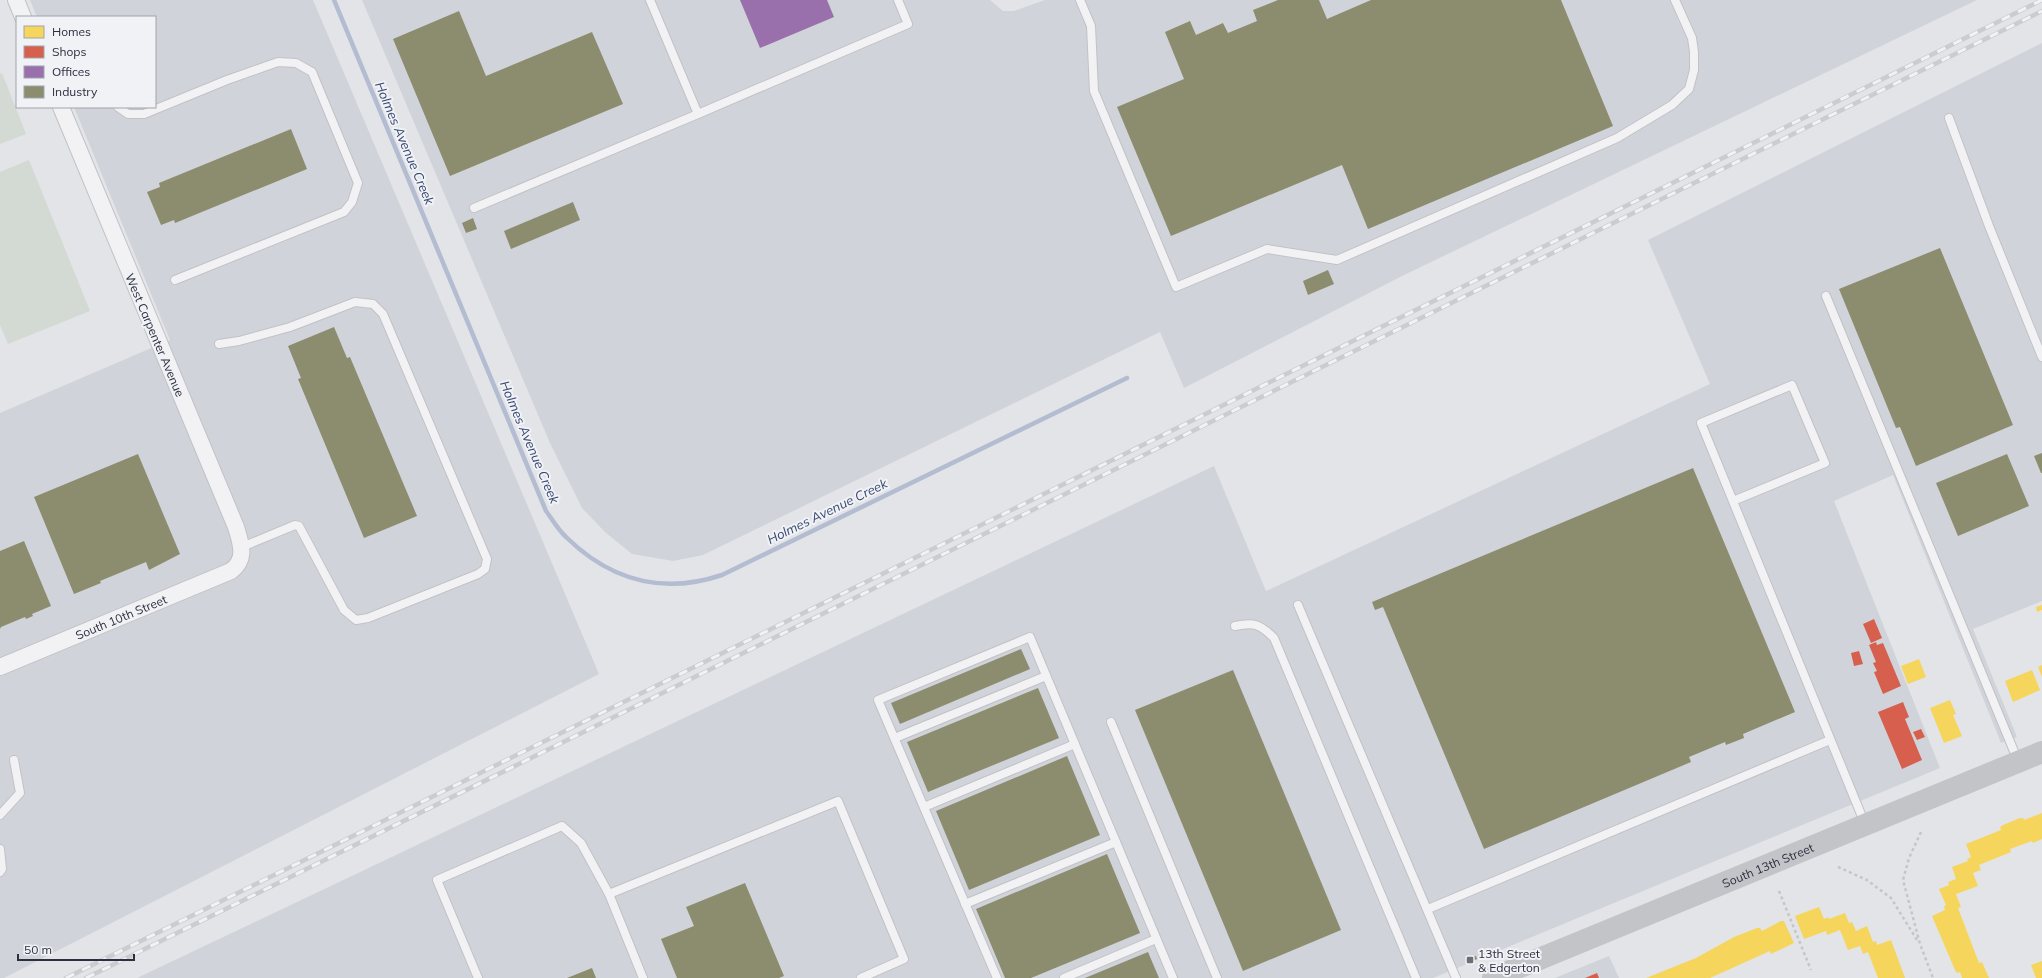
<svg xmlns="http://www.w3.org/2000/svg" width="2042" height="978" font-family="Mulish,sans-serif">
<rect width="100%" height="100%" fill="#e3e4e7"/>
<g fill="#d1d3da">
<path d="M30,0H313L599,674L4,978H0V413L170,340L74,107H155V17H37Z"/>
<path d="M362,0H990L1003,11H1014L1045,0H1977L1404,275L1184,388L1160,332L703,555L673,561L632,554L605,532L582,508L550,443Z"/>
<path d="M2042,43V601L1973,629L2017,737L2001,743L1893,475L1834,501L1940,768L1433,978H137L1214,466L1266,591L1710,384L1648,240Z"/>
<path d="M1609,956L1619,978H1555Z"/>
</g>
<g fill="#d2dad3">
<path d="M2,73L26,134L0,144V74Z"/>
<path d="M29,160L90,311L8,344L0,325V172Z"/>
</g>
<g fill="#f6d55c">
<path d="M2042,605V610L2037,612L2036,607Z"/>
<path d="M1919,659L1926,677L1908,684L1901,666Z"/>
<path d="M2042,665V677L2038,667Z"/>
<path d="M2032,670L2040,690L2013,702L2005,681Z"/>
<path d="M1950,700L1956,714L1953,715L1962,736L1944,743L1930,708Z"/>
<path d="M2042,813V839L2033,843L2032,841L2010,849L2011,852L1979,865L1981,870L1973,873L1978,886L1956,894L1961,907L1958,908L1979,963L1982,962L1989,978H1962L1960,972L1957,973L1955,970L1932,916L1945,910L1944,906L1946,905L1939,889L1949,885L1948,882L1956,879L1952,867L1968,861L1967,859L1971,857L1966,844L2001,830L2000,827L2003,825L2020,818H2023L2024,820Z"/>
<path d="M1819,907L1824,919L1828,917L1829,919L1845,913L1849,923L1852,922L1856,931L1867,926L1873,942L1876,941L1877,945L1891,940L1905,978H1878L1868,952L1863,954L1860,946L1848,950L1840,930L1827,935L1826,931L1804,939L1795,916Z"/>
<path d="M1781,921H1784L1794,943L1771,954L1770,951L1710,978H1646L1696,958L1734,937L1757,928H1760L1762,931Z"/>
<path d="M2042,961V978H2036L2031,965Z"/>
</g>
<g fill="#d6604d">
<path d="M1874,619L1882,638L1871,643L1863,624Z"/>
<path d="M1876,642L1877,645L1883,643L1901,686L1883,694L1874,672L1877,671L1873,663L1876,662L1869,645Z"/>
<path d="M1859,651L1863,664L1854,666L1851,653Z"/>
<path d="M1903,702L1909,717L1905,719L1922,760L1902,769L1878,712Z"/>
<path d="M1921,729L1925,737L1917,740L1913,732Z"/>
<path d="M1597,973L1599,978H1585Z"/>
</g>
<path fill="#9970ab" d="M740,0H827L834,17L760,48Z"/>
<g fill="#8c8c6e">
<path d="M1278,0H1319L1327,19L1371,0H1561L1613,126L1368,229L1342,165L1171,236L1117,107L1184,79L1165,32L1190,21L1196,35L1223,23L1228,33L1257,21L1253,10Z"/>
<path d="M459,11L486,76L592,32L623,104L450,176L393,39Z"/>
<path d="M291,129L307,169L175,223L174,220L161,225L147,192L160,187L159,183Z"/>
<path d="M573,202L580,220L511,249L504,231Z"/>
<path d="M473,218L477,229L466,233L462,223Z"/>
<path d="M1940,248L2013,425L1916,466L1900,427L1896,428L1839,289Z"/>
<path d="M1328,270L1334,284L1308,295L1303,281Z"/>
<path d="M334,327L347,358L350,357L417,516L364,538L298,379L301,378L288,346Z"/>
<path d="M2042,453V473H2041L2034,456Z"/>
<path d="M138,454L180,554L149,570L146,562L100,581L101,583L74,594L34,497Z"/>
<path d="M2007,454L2029,506L1958,536L1936,483Z"/>
<path d="M1693,468L1795,712L1743,734L1744,738L1726,745L1725,742L1689,757L1691,762L1484,849L1383,607L1375,610L1372,602Z"/>
<path d="M24,541L51,606L32,614L33,616L26,619L25,617L1,627L0,629V551Z"/>
<path d="M1021,649L1030,669L900,724L891,703Z"/>
<path d="M1233,670L1341,930L1243,971L1135,710Z"/>
<path d="M1038,688L1059,738L928,792L907,742Z"/>
<path d="M1067,756L1100,835L969,890L936,811Z"/>
<path d="M1107,854L1140,933L1031,978H1005L976,909Z"/>
<path d="M745,883L784,976L779,978H677L661,939L694,926L686,907Z"/>
<path d="M1148,952L1159,978H1085Z"/>
<path d="M1476,956L1477,959L1472,961L1471,957Z"/>
<path d="M592,968L596,978H567Z"/>
</g>
<g fill="none" stroke-linecap="round" stroke-linejoin="round">
<path stroke="#b3bcd0" stroke-width="4.5" d="M334,0L546,511C552,519 558,530 566,537C611,581 662,595 722,575L1127,378"/>
<defs>
<g id="lane">
<path d="M650,0L698,114L908,24L898,0"/>
<path d="M1080,0L1091,26L1094,91L1176,287L1267,249L1337,260L1617,138L1672,105L1689,89L1694,70V52L1692,38L1675,0"/>
<path d="M118,107L128,114H144L227,80L278,62L296,63L312,72L358,183L352,202L344,212L175,280"/>
<path d="M1949,118L1989,226L2042,357"/>
<path d="M474,208L698,114"/>
<path d="M1826,296L2018,761"/>
<path d="M219,344L239,341L290,327L355,302L373,304L383,314L487,559L485,569L478,574L368,618L356,620L344,610L299,526L295,525L242,547"/>
<path d="M1733,501L1825,463L1792,385L1701,423L1865,824"/>
<path d="M1298,605L1456,978"/>
<path d="M1235,626C1254,622 1260,624 1274,638L1416,978"/>
<path d="M1111,722L1217,978"/>
<path d="M895,738L1046,676"/>
<path d="M924,807L1075,744"/>
<path d="M0,815L20,793L14,760"/>
<path d="M0,849L2,869L0,872"/>
<path d="M609,894L838,801L904,959L861,978"/>
<path d="M965,904L1116,842"/>
<path d="M1428,909L1830,740"/>
<path d="M478,978L437,880L562,826L581,843L609,894L643,978"/>
<path d="M997,978L878,700L1030,637L1173,978"/>
<path d="M1064,978L1156,939"/>
</g>
<g id="street">
<path d="M16,0L23,17"/>
<path id="s1" d="M0,667L231,571C247,559 241,544 236,527L61,107"/>
</g>
</defs>
<use href="#lane" stroke="#c1c2c5" stroke-width="10"/>
<use href="#street" stroke="#c1c2c5" stroke-width="18"/>
<g stroke="#c5c5ca" stroke-width="2.5" stroke-dasharray="3 3" stroke-linecap="butt">
<path d="M1921,832L1909,858L1903,880L1920,944L1933,978"/>
<path d="M1838,867L1867,880L1891,898L1917,940"/>
<path d="M1779,891L1811,970"/>
</g>
<use href="#lane" stroke="#f2f2f4" stroke-width="8"/>
<use href="#street" stroke="#f2f2f4" stroke-width="16"/>
<path stroke="#c3c4c8" stroke-width="22" id="s2" d="M1493,978L2042,752"/>
<defs>
<g id="rail">
<path d="M66,978L2042,0"/>
<path d="M86,978L2042,11"/>
</g>
</defs>
<use href="#rail" stroke="#cbcccf" stroke-width="4.5"/>
<use href="#rail" stroke="#f1f2f6" stroke-width="3" stroke-dasharray="9" stroke-linecap="butt"/>
</g>
<rect fill="#6b6e7a" stroke="#f1f2f6" stroke-width="1.5" x="1466" y="956" width="8" height="8" rx="2"/>
<g text-anchor="middle" dominant-baseline="central" stroke-width="4" stroke-linejoin="round" paint-order="stroke">
<g font-size="12" fill="#2b2f3f" stroke="#f1f2f6">
<text transform="translate(155 335) rotate(67)">West Carpenter Avenue</text>
<text stroke="none"><textPath href="#s1" startOffset="131">South 10th Street</textPath></text>
<text stroke="none"><textPath href="#s2" startOffset="297">South 13th Street</textPath></text>
</g>
<g font-size="12" fill="#2b2f3f" stroke="#f1f2f6" text-anchor="start">
<text x="1478" y="953">13th Street<tspan x="1478" dy="14">&amp; Edgerton</tspan></text>
</g>
<g font-size="13" font-style="italic" fill="#384871" stroke="#f1f2f6">
<text transform="translate(405 143) rotate(67)">Holmes Avenue Creek</text>
<text transform="translate(530 442) rotate(67)">Holmes Avenue Creek</text>
<text transform="translate(827 511) rotate(-26)">Holmes Avenue Creek</text>
</g>
</g>
<rect x="16" y="16" width="140" height="92" fill="#f1f2f6" stroke="#a2a4ad"/>
<rect x="24" y="26" width="20" height="12" fill="#f6d55c" stroke="#a2a4ad"/>
<text x="52" y="36" font-size="12" fill="#2b2f3f">Homes</text>
<rect x="24" y="46" width="20" height="12" fill="#d6604d" stroke="#a2a4ad"/>
<text x="52" y="56" font-size="12" fill="#2b2f3f">Shops</text>
<rect x="24" y="66" width="20" height="12" fill="#9970ab" stroke="#a2a4ad"/>
<text x="52" y="76" font-size="12" fill="#2b2f3f">Offices</text>
<rect x="24" y="86" width="20" height="12" fill="#8c8c6e" stroke="#a2a4ad"/>
<text x="52" y="96" font-size="12" fill="#2b2f3f">Industry</text>
<path d="M18 954v6h116v-6" fill="none" stroke="#2b2f3f" stroke-width="2"/>
<text x="24" y="954" font-size="12" fill="#2b2f3f" stroke="#f1f2f6" stroke-width="3" paint-order="stroke">50 m</text>
</svg>
